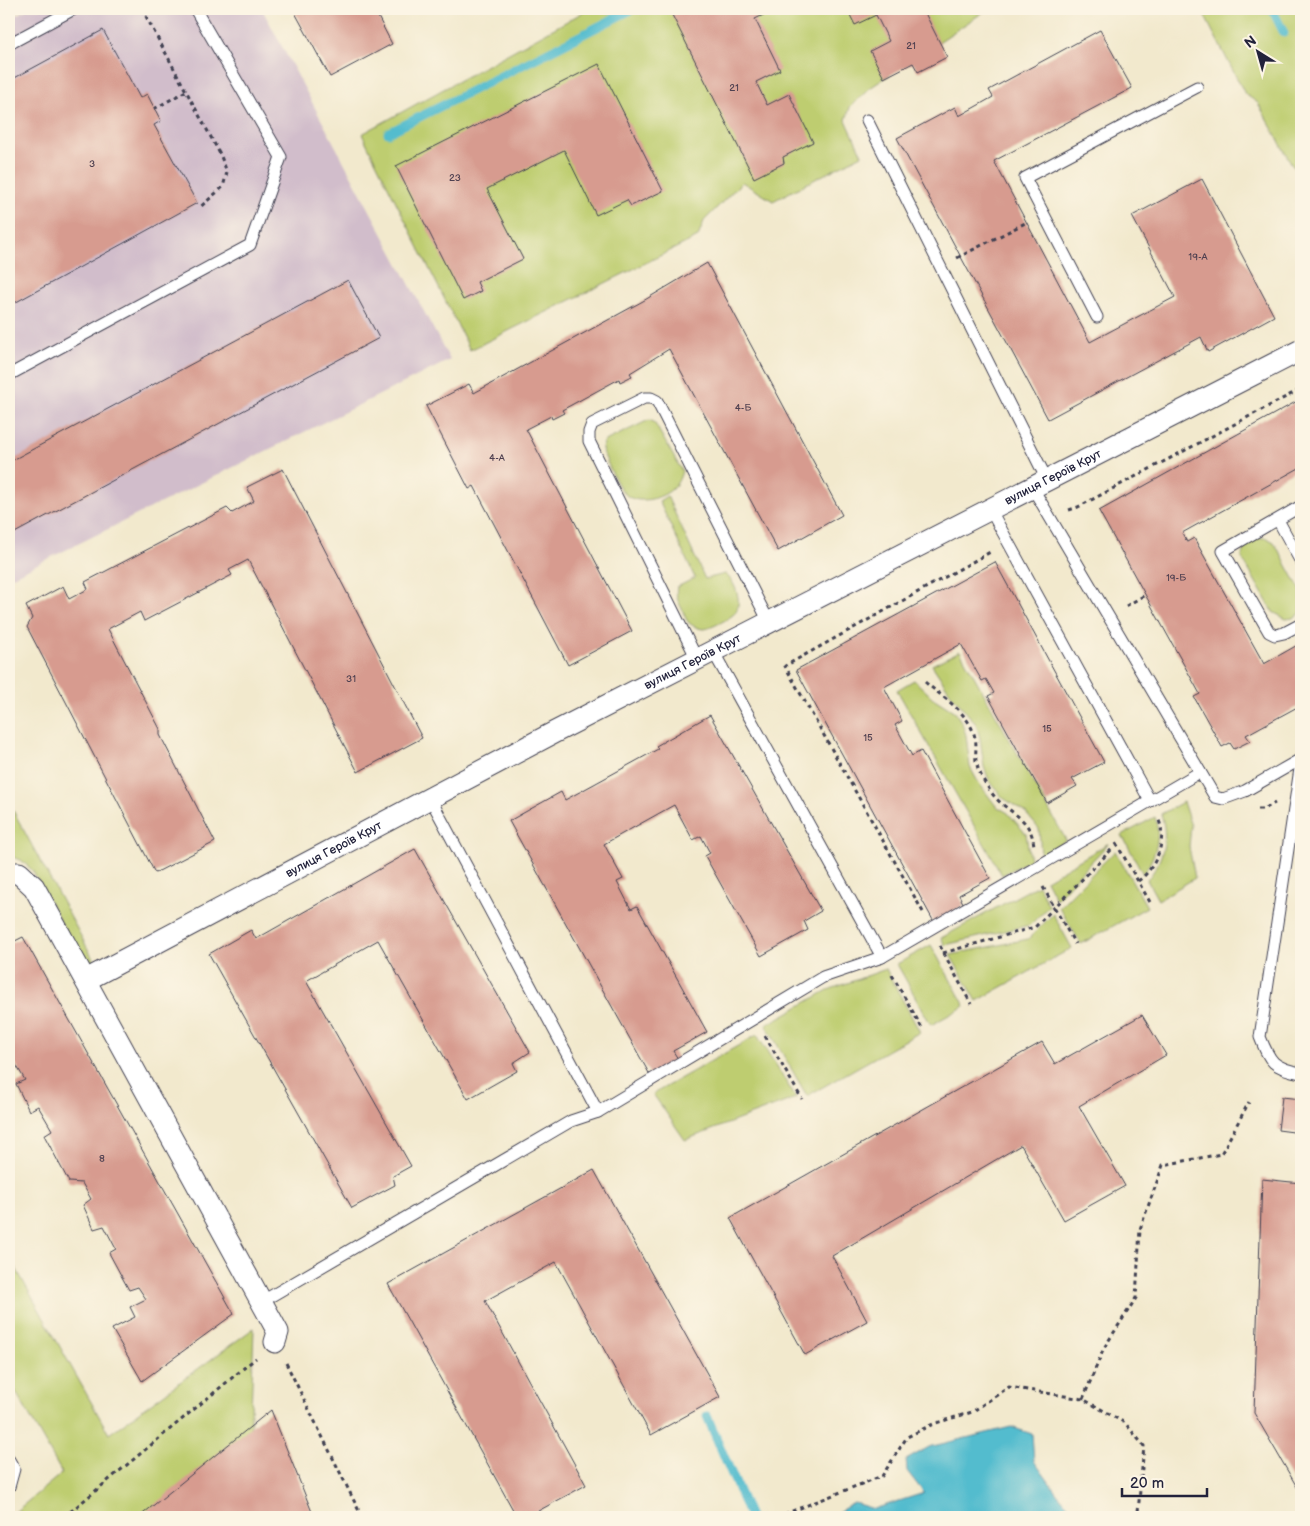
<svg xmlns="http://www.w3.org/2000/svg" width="1310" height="1526" font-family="'Balsamiq Sans',sans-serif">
<rect width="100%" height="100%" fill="#fcf5e5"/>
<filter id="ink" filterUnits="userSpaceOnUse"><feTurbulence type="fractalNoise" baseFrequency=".02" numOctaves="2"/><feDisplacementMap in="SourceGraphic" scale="10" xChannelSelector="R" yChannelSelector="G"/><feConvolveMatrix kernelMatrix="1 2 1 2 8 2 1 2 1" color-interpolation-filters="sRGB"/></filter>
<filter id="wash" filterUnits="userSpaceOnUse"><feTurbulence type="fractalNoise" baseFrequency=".0096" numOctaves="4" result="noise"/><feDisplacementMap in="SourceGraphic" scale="20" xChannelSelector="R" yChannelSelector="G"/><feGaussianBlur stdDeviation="1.12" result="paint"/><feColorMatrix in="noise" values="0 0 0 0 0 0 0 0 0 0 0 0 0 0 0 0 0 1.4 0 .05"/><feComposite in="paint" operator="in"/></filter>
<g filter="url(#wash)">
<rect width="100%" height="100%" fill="#f2e9cd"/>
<path fill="#d1bdcb" d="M28,9H262L450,360L9,578V19Z"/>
<g fill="#becd6f" stroke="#707855">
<path d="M589,9H988L870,88L850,107L846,120L862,155L773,201L742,182L704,221L698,237L470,350L362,134Z"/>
<path d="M1201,9H1296L1301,17V181L1258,103L1245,94Z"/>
<path d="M649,420L654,422L682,471C680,478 678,483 673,488C663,499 635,506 624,493C616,484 609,466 604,455L602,449L603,442Z"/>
<path d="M667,496L705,579L725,574C735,581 743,602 735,613C731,618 710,629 704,629C699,629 693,626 689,623C686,620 684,614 682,609C678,601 675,596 677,587L695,578L659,501Z"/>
<path d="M1256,538H1267L1274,542L1301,591V613L1293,618L1286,619L1273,612L1242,558C1242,548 1248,543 1256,538Z"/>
<path d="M960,651L1066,840L1041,855L1039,829L1025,812L1003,798L989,780L984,767L980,738L976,724L952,695L932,665Z"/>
<path d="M914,680L933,698L955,712L962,723L966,735L970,767L978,782L996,806L1008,813L1026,834L1030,860L1002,875L897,690Z"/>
<path d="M1183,802L1191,826L1189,847L1195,878L1158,900L1147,880C1163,861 1169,838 1161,814Z"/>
<path d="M9,803L96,964L87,969L32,870L21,860L9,856Z"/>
<path d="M1155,817C1161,838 1156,856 1143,874L1122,835Z"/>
<path d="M1109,843L1056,899L1046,880Z"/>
<path d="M1115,851L1147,907L1081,944L1059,907Z"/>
<path d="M1038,885L1049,906L1030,925L945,945L941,938Z"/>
<path d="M1053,914L1072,948L977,1001L950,955L1028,939Z"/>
<path d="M931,945L965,1006L931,1025L897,964Z"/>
<path d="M886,969L920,1032L807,1096L766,1025L828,990Z"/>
<path d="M757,1035L796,1098L685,1140L653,1094Z"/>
<path d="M9,1256L109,1434L254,1328L250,1440L166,1517H9L62,1473L9,1380Z"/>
</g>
<path fill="#52bcce" stroke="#3a6f84" d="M1011,1427L1032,1434L1034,1461L1057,1493L1078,1517H829L854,1503L874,1509L924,1493L907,1471L906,1460L929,1447Z"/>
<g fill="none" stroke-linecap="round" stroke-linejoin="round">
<g stroke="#52bcce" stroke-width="9">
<path d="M1272,9L1284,33"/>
<path d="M388,133L633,9"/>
<path d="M707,1416L750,1517"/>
</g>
</g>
<g id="blocks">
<g fill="#d79b8f">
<path d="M293,9H374L392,44L330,77Z"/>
<path d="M669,9H776L755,19L780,70L756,82L767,105L789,94L813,142L783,157L784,163L754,178Z"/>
<path d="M847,9H923L947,57L918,72L913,63L884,78L870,51L889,41L876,15L855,25Z"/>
<path d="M103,30L140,98L147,94L161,121L154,125L197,203L9,306V81Z"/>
<path d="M1100,30L1132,88L994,161L1090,342L1175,297L1132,216L1202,179L1274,316L1208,352L1201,337L1048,419L897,138L955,107L959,116L993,97L989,90Z"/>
<path d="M599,64L663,191L631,206L627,200L596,215L564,150L487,189L523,259L477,282L481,291L463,300L396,166Z"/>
<path d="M707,263L842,515L778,551L669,349L630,373L632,376L620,382L619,379L562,410L564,413L552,419L551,416L526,429L632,631L568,665L474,486L469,489L426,406L469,384L474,393L643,301Z"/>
<path d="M348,280L379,338L9,536V462Z"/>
<path d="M1301,399V467L1182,533L1187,542L1194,538L1264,664L1301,643V705L1246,735L1250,741L1234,749L1230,743L1222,747L1194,697L1200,694L1099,511Z"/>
<path d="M283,469L422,738L358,772L248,560L229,570L232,575L144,621L140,612L108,629L160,729V735L215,842L155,873L27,627L32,618L26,606L63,586L69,599L88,589L85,582L227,508L232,513L254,501L247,487Z"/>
<path d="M995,562L1104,762L1072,779L1077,786L1047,803L988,696L994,693L986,679L982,681L961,644L884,687L902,721L895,725L912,756L921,751L990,878L959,895L964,905L934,922L796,670Z"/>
<path d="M710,715L821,911L804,921L808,930L761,956L705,856L710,853L701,836L693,840L674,805L604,844L623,879L617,882L631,909L637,906L707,1032L673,1051L678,1059L650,1075L509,821L561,792L565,800L658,749L656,746Z"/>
<path d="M415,849L530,1052L513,1063L517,1071L468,1099L378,940L306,981L411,1166L393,1176L395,1185L352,1208L209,954L251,930L256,939Z"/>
<path d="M23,937L234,1314L142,1381L112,1329L135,1317L130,1307L146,1299L138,1287L129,1290L109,1253L116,1249L104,1226L94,1229L83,1205L91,1199L82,1183L69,1182L44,1135L52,1130L38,1106L29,1111L16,1084L25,1080L12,1058L9,1060V944Z"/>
<path d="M1142,1015L1166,1055L1079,1106L1125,1186L1064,1220L1021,1145L832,1256L867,1321L805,1355L730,1218L1042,1042L1055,1064Z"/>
<path d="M1282,1097L1301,1099V1133L1278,1130Z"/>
<path d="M594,1170L720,1397L651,1435L556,1262L485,1301L586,1485L527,1517H517L388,1284Z"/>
<path d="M1262,1179L1301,1183V1494L1254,1413Z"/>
<path d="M271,1410L314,1517H239L238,1514L233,1517H139Z"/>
</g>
</g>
</g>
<g filter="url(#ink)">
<use href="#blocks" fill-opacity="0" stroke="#414051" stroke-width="1"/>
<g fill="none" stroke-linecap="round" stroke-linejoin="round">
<defs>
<g id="service">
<path d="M9,44L74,9"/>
<path d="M867,120L1047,480"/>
<path d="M1097,317L1025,178L1197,87"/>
<path d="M9,375L250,245L281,157L195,9"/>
<path d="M1032,487L1215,797L1223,799L1245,791L1301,759"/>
<path d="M1301,506L1223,551L1269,632L1275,635L1284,633L1301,624"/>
<path d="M990,509L1150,801"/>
<path d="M1278,520L1301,562"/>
<path d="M713,651L882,957"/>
<path d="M697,659L589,441V432L592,424L644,398H651L657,401L769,622"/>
<path d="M1301,762L1260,1037C1270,1062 1273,1068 1301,1073"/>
<path d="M430,798L598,1112"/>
<path d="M261,1302L571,1121L598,1112L823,977L882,957L1200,772"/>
<path d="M9,1460L14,1469L9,1487"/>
</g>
<g id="minor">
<path d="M9,873H19L34,887L278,1332L275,1342"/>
<path id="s1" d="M86,980L555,732L1301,350"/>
</g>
</defs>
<use href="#service" stroke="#414051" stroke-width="13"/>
<use href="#minor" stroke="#414051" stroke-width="23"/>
<g stroke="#414051" stroke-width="3" stroke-dasharray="4 4" stroke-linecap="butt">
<path d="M142,9L220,154L227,172L223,187L199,208"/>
<path d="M154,109L186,91"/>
<path d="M957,258L1027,222"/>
<path d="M1069,510L1078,507L1301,389"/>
<path d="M1126,606L1145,595"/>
<path d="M925,682C942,697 970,713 975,738C977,745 975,753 976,761C978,772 985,783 991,792C1006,814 1032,815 1034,847"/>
<path d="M1258,809H1264L1275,803"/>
<path d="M1116,843L1150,902"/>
<path d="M1138,881C1156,868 1168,840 1158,818"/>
<path d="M1043,887L1075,944"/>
<path d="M923,912L785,666L992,551"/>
<path d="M940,946L971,1004"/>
<path d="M943,953L1035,927L1113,848"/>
<path d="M892,975L922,1028"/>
<path d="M765,1036L802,1099"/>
<path d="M286,1363L362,1517"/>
<path d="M1083,1399L1104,1348L1136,1298L1140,1229L1163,1165L1221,1154L1249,1102"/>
<path d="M64,1517L256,1358"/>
<path d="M777,1517L882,1476L907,1437L933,1424L972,1412L1009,1387L1083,1399L1125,1423L1144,1446L1138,1512L1140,1517"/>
</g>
<use href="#service" stroke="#fff" stroke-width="11"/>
<use href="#minor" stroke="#fff" stroke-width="21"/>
</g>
</g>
<g text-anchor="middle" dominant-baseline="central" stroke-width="5" stroke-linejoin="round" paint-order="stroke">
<g font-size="10" fill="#4f4050">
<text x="911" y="46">21</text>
<text x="734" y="88">21</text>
<text x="92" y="164">3</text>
<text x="455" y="178">23</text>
<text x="1198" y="257">19-А</text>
<text x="743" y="408">4-Б</text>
<text x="497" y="458">4-А</text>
<text x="1176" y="578">19-Б</text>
<text x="351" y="679">31</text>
<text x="1047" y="729">15</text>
<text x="868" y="738">15</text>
<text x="102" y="1159">8</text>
</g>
<g font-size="12" fill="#22223b" stroke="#fcf5e5">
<text stroke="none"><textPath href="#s1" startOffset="1090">вулиця Героїв Крут</textPath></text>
<text stroke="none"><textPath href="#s1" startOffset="685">вулиця Героїв Крут</textPath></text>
<text stroke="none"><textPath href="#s1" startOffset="280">вулиця Героїв Крут</textPath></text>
</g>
</g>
<rect width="1310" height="1526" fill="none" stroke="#fcf5e5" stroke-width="30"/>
<g transform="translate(1258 52) rotate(323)" stroke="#fcf5e5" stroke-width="4" paint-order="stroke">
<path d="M0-4L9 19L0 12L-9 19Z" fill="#22223b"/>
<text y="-8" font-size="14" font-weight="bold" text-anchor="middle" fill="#22223b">N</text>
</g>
<path d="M1122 1488v8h85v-8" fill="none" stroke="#22223b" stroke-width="2.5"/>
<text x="1130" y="1488" font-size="15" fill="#22223b" stroke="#fcf5e5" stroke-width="4" paint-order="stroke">20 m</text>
</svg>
